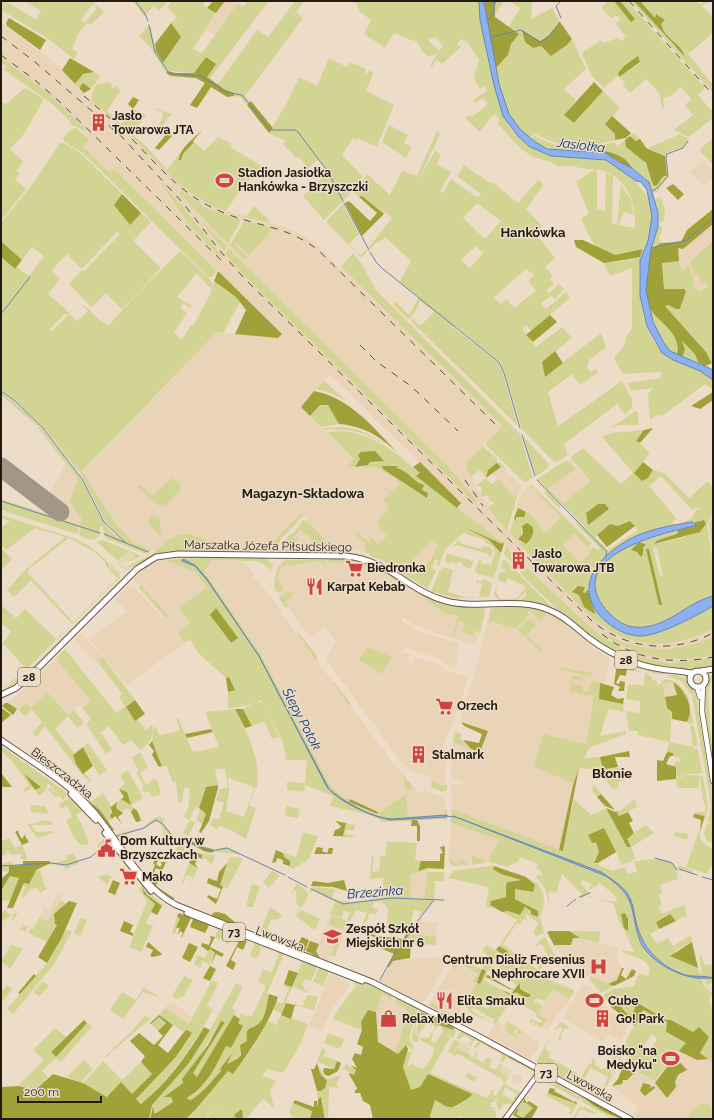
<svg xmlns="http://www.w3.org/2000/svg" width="714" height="1120" font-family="Raleway,sans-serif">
<rect width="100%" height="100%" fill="#edddc8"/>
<g fill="#e9d4b8" fill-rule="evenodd">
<path d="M225,1H240L215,35L205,31Z"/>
<path d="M1,22L55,63L85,95L121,126L175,181L200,199L221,209L285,227L302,235L318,246L503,426L466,463L467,470L474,478L472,480L475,486L513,536L601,625L622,637L655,644L680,642L691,639L713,628V637L691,646L667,649L655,650L634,646L607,634L623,646L655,657L683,660L713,655V658L680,663L657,661L634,655L613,644L596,632L565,602L564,603L523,563L520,565L514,559L516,556L493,534L473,521L459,509L464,527L414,580L384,558L357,533L355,534L364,543L365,551L339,549L333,545L331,547L342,552L286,550V543L308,520L301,513L265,550L236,552L182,549L156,551L134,543L115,523L82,472L217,332L278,338L281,334L114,169L110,173L83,146L88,140L82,133L86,129L48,93L1,57ZM156,178L194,219L222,256L221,258L191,227L162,189ZM181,190L198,202L224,215L274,228L236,242L235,245L245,260L179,193ZM198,218L447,465L476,501L475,503L245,276L218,246ZM330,374L461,503L459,506L457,507L361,452L354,459L301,407Z"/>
<path d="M704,160L713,173V178L704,186L689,171Z"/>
<path d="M713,224V241L698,272L707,284V287L699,292L693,287L689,266L682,271L679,261L678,247L683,249Z"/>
<path d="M1,459L48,496L66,463L78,479L69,504L80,516L81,525L55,517L1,476Z"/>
<path d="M501,467L522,486L514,498L493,473Z"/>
<path d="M578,468L591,481L562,503L548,488Z"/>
<path d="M527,487H531L561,516L545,533L531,514L518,508L521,497Z"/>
<path d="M574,533L592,551L580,563L563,545Z"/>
<path d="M129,551L135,557L121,563L117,560Z"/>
<path d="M164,560L194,571L208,587L179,608L190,623L179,636L186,642L127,685L89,639L127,611L115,600L123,592L133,587L135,588L162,617L164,615L167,618L166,612L133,579L148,566Z"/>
<path d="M212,560H238L250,568L254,575L252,577L255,581L257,579L282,612L281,616L283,615L404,778L406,790H411V783L418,792L423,793L425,790L442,797L446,800L445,814L408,817L406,794L378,812L353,800L345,798L331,788L260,653L204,571Z"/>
<path d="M334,560L357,562L378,569L421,595L446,613L458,616L452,636L454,637L459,621L480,632L475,646L417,626L403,618L401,621L420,632L459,643L456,652L459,653L455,669L436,658L404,647L402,652L409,655L406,662L413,664L415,657L442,666L444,670L468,677L459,707L442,748L446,750V773L444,776L446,784L444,786L431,781L430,777L412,772L399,759L326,659L336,641L325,627L310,638L275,589V579L282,563ZM367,647L377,652L359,660Z"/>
<path d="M497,608L532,609L546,614L562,622L592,647L610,659L604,685L600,684L589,748L573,785L559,850L452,809L451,784H462L463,781L451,778L453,742L480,752L488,731L459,721L475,672L488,620Z"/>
<path d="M81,633L103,657L96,664L74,640Z"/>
<path d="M57,657L92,702L83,709L80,705L68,715L31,708L25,703L18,710L8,703L36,679Z"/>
<path d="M667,679L673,681L677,695L665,697L663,680Z"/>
<path d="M451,823L499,840L489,858L490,862L485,863L483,860L471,857L472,865H467L452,862L449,859Z"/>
<path d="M421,870H427L428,872L424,900L410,899L411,874Z"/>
<path d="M65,891L48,922L39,918L44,907L49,910L56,896Z"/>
<path d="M330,914L350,921L341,942L337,941L331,958L328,957L327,961L320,958L316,951Z"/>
<path d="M416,921L438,923L436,936L407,933Z"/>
<path d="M573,938H583L619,948L616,958L622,968L617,980L608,984L588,976L563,956L554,945H570Z"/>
<path d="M436,957L449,961L423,1003L380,982L393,961Z"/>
<path d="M459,963L479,974L473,981L476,984L457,1017L430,1002L452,966L455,968Z"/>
<path d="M330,974L347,981L349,986L332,1008L322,1031L309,1026Z"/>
<path d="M583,985L589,986L611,1012L627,1024L628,1028L621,1041L609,1034L604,1042L564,1019L563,1016Z"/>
<path d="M554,989L568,999L547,1030L543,1028L547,1020L538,1014Z"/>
<path d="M382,994L394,1000L395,1002L409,1011L395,1052L377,1042L376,1012Z"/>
<path d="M170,1001L193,1017L189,1024L165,1008Z"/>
<path d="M498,1021L503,1026L508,1022L506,1030L498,1027L514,1037L517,1032L521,1035L524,1031L534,1037L533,1040L535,1041L537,1039L540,1042L539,1047L532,1057L530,1059L487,1036Z"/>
<path d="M460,1042L469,1047L466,1053L456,1048Z"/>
<path d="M686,1043L713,1063V1119H638L632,1116L638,1107L612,1086L622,1083L626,1076L627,1065L647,1078L668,1066Z"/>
<path d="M618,1056L623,1058V1060L614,1075L610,1073Z"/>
<path d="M502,1065L512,1071L509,1077L499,1071Z"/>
<circle cx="517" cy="1079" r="5"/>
</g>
<g fill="#d2d494" fill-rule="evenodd">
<path d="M1,1H6L36,20L41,11L24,1H95L94,3L104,12L91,25L87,23L76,37L77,38L72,49L78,52L74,59L50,40L1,10ZM93,4L97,8L85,23L81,20Z"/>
<path d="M133,1H168L159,11L154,6L144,16Z"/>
<path d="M172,1H183L186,3L188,1H205L203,5L216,13L193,49L202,53L238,3L243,7L248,1H269L210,78L218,84L257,30L268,37L295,1H304L296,12L303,18L245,96L250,102L247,105L240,97L234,96V93L224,89L206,77V57L194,73L168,71L166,73L152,50L139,36L150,24L156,51L163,63L181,37L171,23L177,17L167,7Z"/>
<path d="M355,1H479L480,20L490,68L503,116L509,126L518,136L541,153L606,160L632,177L648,197L652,217L648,241L643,249C635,250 629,254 621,255C597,258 589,236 581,218L589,214L576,182L595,169H597V209L605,211L606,173L613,176L612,223L617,224L621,184L631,200L634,215L624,212L618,225L635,228C637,197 622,169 590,169C578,169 573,164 559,167C552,161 541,160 532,156C518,149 508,134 497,123L499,120L496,114L491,117L480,132L465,118L470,114L472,117L488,104L483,98L475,103L473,100L487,91L485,86L480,89L474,78L479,60L467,42L461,39L457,44L461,47L442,64L436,60L432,67L430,66L438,52L429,57L422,51L417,41C409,41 402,35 394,33L385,48L364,34L371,20L360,12ZM435,37L443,46L439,51L428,40Z"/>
<path d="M498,1H504L494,17L493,5Z"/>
<path d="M509,1H532L531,19L552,8L560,22L549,35L538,41L528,33L551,56L567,45L572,39L586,69L564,89L576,100L565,115L575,123L603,91L620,108L606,124L615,134V140C586,148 560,149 534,133L530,138C508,122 499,94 496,68L508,55L511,44L519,34L515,30L508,28L520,8Z"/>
<path d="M609,1H614L631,21L634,19L620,1H627L705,88L698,95L711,110L713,109V118L689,137L674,130L693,115L685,105L691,99L681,87L672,95L663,99L664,107L662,108L659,93L646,79L630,93L623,85L625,83L619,77L640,63L638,57L618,73V76L604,88L592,76L582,54L583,52L601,40L603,43L618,38L622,41L626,37L616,24L621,18L616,16L611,18L601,7Z"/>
<path d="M631,1H634L676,48L684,55L685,53L667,36L660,24L665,20L657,14L655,19L640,1H695L700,4L703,3L702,1H711L702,6L713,17V33L688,54L713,85V93Z"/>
<path d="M1,57L48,93L86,129L83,131L76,126H72L70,121L50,102L6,71L4,70L6,66L1,63Z"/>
<path d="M329,58L347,67L350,62L366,69L365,72L367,74L369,70L373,73L366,91L394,105L377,147L358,138L356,140L353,138L342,155L363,177L353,191L324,220L303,196L328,173L318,160L308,168L299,157L296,158L283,144L285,141L269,133L288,101L299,77L317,86Z"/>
<path d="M94,72L100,77L91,89L83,83L79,88L75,84L83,74Z"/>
<path d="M108,82L113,85L111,87L113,89L115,86L121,90L107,111L121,124L133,109L146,115L132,134L145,145L167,170L182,150L179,156V160H181L183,154L194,142L204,151L218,137L232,144L230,147L262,166L242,188L226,211C187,197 166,172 139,144C124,128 108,114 91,100L93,90L97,84Z"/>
<path d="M25,88L44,99L24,134L10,149L23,161L16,171L20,174L15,179L26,189L1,221V102L6,104Z"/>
<path d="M156,108L171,114L162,126L159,125L163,115L161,111L155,109Z"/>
<path d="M389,125L408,135L404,143L412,147L406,158L382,142Z"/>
<path d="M76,128L89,140L83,147L110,173L114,169L216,270L213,277H208L83,153L64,142L63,138L71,129Z"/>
<path d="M437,131L440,134L418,181L435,151L441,154L437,164L451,172L440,191L443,193L451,179L478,198L481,194L457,176L464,165L488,182H492L518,203L539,179L543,185L526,209L542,226L536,234L555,258L545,267L553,276L550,279L554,284L546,291L549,293L559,284L564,289L555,299L551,296L541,303L546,309L566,292L570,298L531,331L526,325L522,329L536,347L562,327L572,338L542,362L545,376L601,333L606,347L588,361L589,363L586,366L591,372L595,369L598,372L580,385L572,374L548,392L558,426L622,381L632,399V408L625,415L617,404L564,444L568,455L557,462L552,460L522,429L501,362L400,282L411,261L385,237L379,243L377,242L370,249L369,247L392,218L385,212L384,214L362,196L359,197L354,193L367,174L390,195L402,171L417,176ZM477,203L501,221L485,239L463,218ZM476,246L483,253L470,268L461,260ZM526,269L534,275L528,281L536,291L514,308L506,299L501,304L494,297Z"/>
<path d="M634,133L648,148L680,134L689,139L683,147L668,152L665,156C653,150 641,145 630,136Z"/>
<path d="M534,135C560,152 587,149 615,142L616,146L625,140L627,148L643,160L649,170L661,182L664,176L668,177L657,192L652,193L649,182L646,178L617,155L613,153C585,152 554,156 531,139Z"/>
<path d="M713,138V163H711L699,150Z"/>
<path d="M60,143H63L79,152L122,194L114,205L129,224L141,213L151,222L133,241L161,268L122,309L106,293L91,307L69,284L82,270L84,271L120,234L117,232L82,269L67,254L52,270L60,279L48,294L69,312L74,310L67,315L65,314L49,330L52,331L69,314L77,321L88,311L81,304C91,309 99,323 109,325L138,293L180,251L212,282L211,289L197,273L177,297L192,306L190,308L184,303L180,308L187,313L174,332L182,340L191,325L193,326L210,295L214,281L236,297L240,302L223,333L217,332L82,471L115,523L134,543L152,550L146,554L105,538L102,525L100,526V534C93,544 88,539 79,535L81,518L69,502L78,479L37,426L1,395L2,393C33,415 58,446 80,478C92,496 103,534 125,541L106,522L80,473L47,431L16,401L1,390V257L15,269L16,267L29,276L44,256L32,247L22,260L1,241V223L32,185Z"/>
<path d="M156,178L185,209L222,256L221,258L191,227Z"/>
<path d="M181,190L207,208L241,220L228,244L179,193Z"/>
<path d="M659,197C665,205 666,211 664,220L661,223L659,221L658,206L655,200Z"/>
<path d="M343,204L359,234L349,244L360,255L367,250L368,251L362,257L360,256L327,223V220Z"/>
<path d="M254,206L269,220L267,222L246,217Z"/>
<path d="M198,218L227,246L224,252Z"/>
<path d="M244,221L274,228L249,255L236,243L235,245L248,257L244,260L230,245Z"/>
<path d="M658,226L663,227L659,238L661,243L651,249Z"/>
<path d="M713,241V364L706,352L665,306L668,305L676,309L682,307L684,289H664L662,263L679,261L682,271L689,265L695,286L693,287L699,292L707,287V284L705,281L702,283L697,273L694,274L690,262Z"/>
<path d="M228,248L447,465L477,501L475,503L245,276L225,254Z"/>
<path d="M353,253L361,263L376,290L520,434L533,477L527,482L523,481L485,444L503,426L341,267Z"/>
<path d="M640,257C638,290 640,340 672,360C677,362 682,363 687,365C697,369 705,374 713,380V389L705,384L662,416L656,415L650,420L648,394L653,388L632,391L627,383L660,378L661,372L623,374L614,358L625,344L626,337L632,328V268L610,276L604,263L632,260Z"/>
<path d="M419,297L455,325L453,327L497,361L502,371L518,426L411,321L412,318L420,326L434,312L420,301L415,312L408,319L393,304L395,301L409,315Z"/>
<path d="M649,306C661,318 681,337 677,355C660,346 653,324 649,306Z"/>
<path d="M682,340L695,353L698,362L683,356L685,349Z"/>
<path d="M324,381L346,400L328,392L316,389Z"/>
<path d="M324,404L331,408L339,424L321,427L310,416L320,405Z"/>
<path d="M635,411L638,412V425H620L611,428Z"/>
<path d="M343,427C360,429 373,435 387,446C367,433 348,427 325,430L323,428Z"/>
<path d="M644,430L637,441L650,453L634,473L648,478L653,470L664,473L689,498L708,481L713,488V511L707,525L713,564V596C685,603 666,629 635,627C624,627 611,617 605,608C601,603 597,598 595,593C585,567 621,550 639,542L636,551L643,554L642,548L646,545L645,543L639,542L678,530L677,534L658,540L657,544C671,540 700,536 706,524L702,520L678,525L692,518L696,510L700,509L698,507L692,510L661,476L649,486L677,519L672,521L675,526C645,532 610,543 593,572C589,578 590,586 586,592L582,591L585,586H579L573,593L579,595L584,607L596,616C594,608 590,602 589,594C600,619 621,641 651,634C662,632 672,625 682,621C692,616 703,612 713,606V628C678,649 635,650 602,625C585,613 572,597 558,583C542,566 524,550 510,532L519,499L525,490L519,501L514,518L517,520L516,517L524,516L526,512L531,514L545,533L561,517L532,487H529L531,484L591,543L589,548L574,533L563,545L580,563L592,551L590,550L593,547L598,550L600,548L576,524L578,522L606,552L585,527L537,479L565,461L571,462L576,469L548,488L563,503L591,481L571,459V457L583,448L621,484L633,473L602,437L611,433ZM598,504H605L588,524L586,513ZM630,521L638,530L608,550L595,537L610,524L619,526ZM530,524C536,532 532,539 526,544L518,540L522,534L521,528ZM656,547L663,575L660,576L653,548Z"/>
<path d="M343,431C372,434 399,453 420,474L416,476L502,542V544L474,532L489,540L501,553L494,578L478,574L475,570L479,560H481V563L491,565L495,552L494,547L484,542L485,540L463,533L445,550L439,566L437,565L438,560L435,559L432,567L436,571L428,589L408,577L412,580L387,565L407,576L384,561L372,557L365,551L364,543L355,534L357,533L370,543L369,536L378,544L387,536L379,528L380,525L377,521L386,512L389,506L383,500L391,494L381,487L393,492L400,484L397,480L377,467H356L368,465L370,462L379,463L358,455L360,458L355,467L347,466L354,459L327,432ZM381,467C400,467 412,476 424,488L422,490L428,493L427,497ZM433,541L438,546L433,552L436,553L422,569L411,559C420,555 424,546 433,541Z"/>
<path d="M523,436L549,464L548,468L536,476Z"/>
<path d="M483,446L497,459V463L500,462L506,469V471L497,463L485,477L480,470L472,476L467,470L466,463Z"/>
<path d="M172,478L180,485L181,489L165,506L161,504L159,506L138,487L140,485L150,494L153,495Z"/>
<path d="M486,478L491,484L499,479L514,497L515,494L517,497L507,531L488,508L494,503L489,500L488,496H482L480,493L482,490L480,486H475Z"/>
<path d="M546,490L561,505L559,508L545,494Z"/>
<path d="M1,499L80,525L77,534L1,510Z"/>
<path d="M301,513L304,515L281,538L277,549L240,552L266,553H166L150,558L126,570L111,559L127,569L147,557L130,567H125L97,542L103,540L139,555L140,557L128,562L127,561L135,557L129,551L118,560L125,567C134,563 142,559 150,555C162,549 170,534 184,534C207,533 216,558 248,550V547L251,551L265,550Z"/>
<path d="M713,514V555L709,524Z"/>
<path d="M1,515L76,539L91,547L109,563V567L115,571L118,578L28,668L15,680L1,688L17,677L26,669L3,643L11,632L1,622L2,606L16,618L25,609L57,640L72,624L31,580L14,597L7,590L26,569L65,537L35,528L6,550L1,546V528L10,521L1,518ZM69,538L93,551L105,562L106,566L118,579L74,623L27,572L30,568Z"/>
<path d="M152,516H156L160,519L161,536L150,526L148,521Z"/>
<path d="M303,520L306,521L335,549L369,556L353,553L370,558L349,555L286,552L284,551L288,553H349L286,551L284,547L288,536L295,532ZM301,529L304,535L307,534L320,550H298L296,548H298L297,544L294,546L292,545L299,539L297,536L295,540L292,538Z"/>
<path d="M460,539L459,543L482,549L483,546L489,547L493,550L491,556L488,557L489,554L456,545L454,548L453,546Z"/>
<path d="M506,546L516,557L511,562L504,554Z"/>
<path d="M1,548L12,559L1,570Z"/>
<path d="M447,552L448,554L463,558L462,562L458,561L457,564L450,562L449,564L445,562Z"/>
<path d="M180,556L266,558L271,564H273L269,576L270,569C267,567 263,563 259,562C252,559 243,563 237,560H212L204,571L260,653L331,787L344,798L350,799L349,802L377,814L406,794L408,817L445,814V810H447L445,843L446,819L381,822V820L370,815L330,806L333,796L305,785L304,792L287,790V782L305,783L307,760H286L283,742L261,700L246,706L228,708V692L235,689L229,677L226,678L197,652L190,639L186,642L184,640L182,641L178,632L190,623L179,608L207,587L194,571L164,560L160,561L188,558C175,555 159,559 147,565L159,559ZM210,615L237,638L230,643ZM355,806L389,819L446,815L447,817L391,820L383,819Z"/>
<path d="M330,558L354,560L373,565L374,566L370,565L374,568L372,570L367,566L365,569L362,564L357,563L328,562L327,560H332H328Z"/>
<path d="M463,558L472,561L474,558L471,569L462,565Z"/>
<path d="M285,560H324L325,565C323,564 322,562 321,561C317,560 296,565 290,566L289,564H287L286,566L281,567L277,578L283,588L281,591L278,592L275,590C273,580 276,566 285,560Z"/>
<path d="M505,560L553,608L557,609L522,575L520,572L524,570H519L513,565L515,560L520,565L522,563L596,632L622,649L644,658L670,663L713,658V668L695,669L689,672C657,666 625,662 598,642C585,633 573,621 559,612L558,609V611L544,605L519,601L527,595L525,592L517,601L498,600L494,594L498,583L496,593L500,599H516L526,587L508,578L505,583L498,580L499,573L506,571L501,567L502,561Z"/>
<path d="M111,564C117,570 123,575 118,583L27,673L14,684L1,691L28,671L119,581L116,571L110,566Z"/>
<path d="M444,567L453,570L448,592L465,597H479L482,584L476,582L477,578L478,581L481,582L483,579L492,583L489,597L455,598L431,591L440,570Z"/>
<path d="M390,574L429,596L482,607L445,604L407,585C433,603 452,608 483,607L485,612L480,633L475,630L473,636L462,632L465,625L459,621L454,637L452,636L458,616L444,613L421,595L388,576L393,577Z"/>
<path d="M140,585L169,616L166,618L139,588Z"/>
<path d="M287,592L295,593L285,602L288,606L286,608L279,598Z"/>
<path d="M498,605C522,605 544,607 565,621V624L546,614L540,621L529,610L527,617L516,628C507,628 500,624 492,621L490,623L488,622L491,608L512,607Z"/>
<path d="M527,620L529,619L536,625L526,635L543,651H540L517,630Z"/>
<path d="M297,633H299L317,656L316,661Z"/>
<path d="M607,634C641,654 677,653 713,637V655C675,664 638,658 606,636Z"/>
<path d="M588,641L609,654L633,665L685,677L696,691L684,677L675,674H656L628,665L605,653Z"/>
<path d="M367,647L392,657L382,674L359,660Z"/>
<path d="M65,649L116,713L125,706L119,697L122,694L98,662L103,657L135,700L126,707L136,720L137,719L146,730L152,725C155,735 149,746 140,750L131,740L123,745L109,726L97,735L101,733L112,750L106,754L86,724L91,719L83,709L91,701L57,660V657Z"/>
<path d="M553,661L560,667L585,672L586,671L592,672L591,677L561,669Z"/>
<path d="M633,669C639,671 647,672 652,677V680L657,681V685L661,684L664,679L677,682V684L673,682L663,684L667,708L672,711L670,742L693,747L690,725L694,726L698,745L693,747L694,749H698L702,773L688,774L676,778V768L674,767L676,761L680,762L681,758L673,756V753L666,754L669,742L638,735V731H629L626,711L640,713V701L626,699L628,685H644L645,672L629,671Z"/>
<path d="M573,675L583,678L582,681L573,679L572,684L583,686L582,691L588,692L592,680L600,683L599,699L623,704L624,712L608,709L600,736L626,731V734L589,748L584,758L600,757L602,765L606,769L623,767L625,780L620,781L617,788L613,790L599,770L579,768L573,783L534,767L543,734L586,744L594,696L570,692Z"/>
<path d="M665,675H676L684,678L696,693L691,694L681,681Z"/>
<path d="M713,675L708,694L713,761C710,744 697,685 713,675Z"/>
<path d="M334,682L351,704L350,707L333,683Z"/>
<path d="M679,684L688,696L693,722L692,724L687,722C688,719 690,717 691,714C692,703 684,691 677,685Z"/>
<path d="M47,692L68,715L74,710L84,723L77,728L68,716L55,729L75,754L73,756L76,764L91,780L81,788L89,781L82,775L45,726L37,737L32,733L42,722L32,710L25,716L18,710L26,703L31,708Z"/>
<path d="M698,693L713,792V800L702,734Z"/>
<path d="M696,694L713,805V843L707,841L704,834L707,823L710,824L711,822L708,821L711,804L692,695Z"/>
<path d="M256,702H260L263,704L279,737L272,739L264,721L252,726L243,709Z"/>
<path d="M235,709C248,734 261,759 257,788L255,787L249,805L256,808L246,839L229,829L219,826L217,829L210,825L202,844L213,818L219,819L224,803L216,800L220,789L228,787L225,769H215L218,785L206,787L199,808L195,807L189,820L184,817L189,805L190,788H184L182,803L178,802L176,782L173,783L166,765L163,767L152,741L154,727L155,726L159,735L180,731L176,718H178L193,752L219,747L205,712ZM228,778L254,787L244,817L226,811L229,792Z"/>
<path d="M455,732L462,734L460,739L471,749L453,742Z"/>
<path d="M88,743L107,770L94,779L99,775L83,747Z"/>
<path d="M1,746L63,790L67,794L65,798L63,800L59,796L56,797L47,789L51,788L54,792L57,794L48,783L46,789L41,795H38L35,790L41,787L25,775L33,787L25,792L23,790L29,785L11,760L1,751Z"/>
<path d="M140,752L148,767L140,773L146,785L154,779L158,782L161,794L152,797L149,791L144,793L142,787L144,786L136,772L139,771L132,758L125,762Z"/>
<path d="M396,767L411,784V790H406L404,778Z"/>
<path d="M128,770L143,798L131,805L134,808L131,812L127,808L122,811L116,808L117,802L121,799L129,804L126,791L122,792L119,789L125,783L120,775Z"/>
<path d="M687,775L703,776L708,807L705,816L694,814L695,812H705L706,806L703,800L700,778L698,788H677L676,779Z"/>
<path d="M432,781L444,786L447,784V790L442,792L431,787Z"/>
<path d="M592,782L601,793L597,797L591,789L594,786Z"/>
<path d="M82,790L92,801L103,793L109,803L112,819L108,821L92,802L89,801L98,812L79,793Z"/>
<path d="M69,798L82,811L76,815C82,824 84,832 89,841L87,845H81L74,838L66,820L72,817L67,806L61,809L59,804Z"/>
<path d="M574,799L591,815L606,808L627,847L626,839L646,825L654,833L631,847L636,859L622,865L604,828L596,842L599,852L594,863L613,871L624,867L628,874L637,871L634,862C643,860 669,855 675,866C677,869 677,875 678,879L660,885L662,893L659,895L662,905L658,907L662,914L684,905V901L687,918L685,916L676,921L670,914L656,921L659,929L650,934L657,944L668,938L673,946L691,935L692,942L676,950L671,956L698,968L700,973H702L699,952L705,965L713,964V977H695L681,973L654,957L645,947L636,924C644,963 676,978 713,978V983L707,984L713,992L706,985L704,978H701L704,986L713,994L709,998L713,1016V1063L700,1053L693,1032L671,1020H666L638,1003L634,1005L635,1008L632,1015L627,1014L616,1001L611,1007L603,996L612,989L634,986L639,973L648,976C656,957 628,958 620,950L634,952L626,934L619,921L613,903L588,897L592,896V898L616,902L617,898L599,882L596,886H593L592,889L590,890L589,889L592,884L583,880L581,884L590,893L580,899L579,896L582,894L562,874L556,893L548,891L550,905L558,906L549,905L545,888L536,877L539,874L541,877L542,876L541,871L536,869L538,864L520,857L518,862L507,867L490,862L489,858L499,840L451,823L452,809L563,851ZM453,816L601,872C624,887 632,896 637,923C635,919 634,913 633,907C628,893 617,884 606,876L453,817L452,819Z"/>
<path d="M635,799L637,807L619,816L617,813Z"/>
<path d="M31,805L45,806L49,814L31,812Z"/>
<path d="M286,806L300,809L298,818L285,816Z"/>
<path d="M200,810L206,814L202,823L196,821Z"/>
<path d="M159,816L165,819L162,823L172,836L170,838L168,835L167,839L163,837V829L165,833H166L159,822H153L146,828L145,826L151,820Z"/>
<path d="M190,820L195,823L188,836L183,833Z"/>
<path d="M39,821H52V825H31L36,832L53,831L54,833L37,838L27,824L39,823Z"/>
<path d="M346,823L355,825L354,830H346L345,834L353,835V837L359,838L332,836H343Z"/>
<path d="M700,828V839L709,847L713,848L712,865L707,874L686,867Z"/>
<path d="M137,829L120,838L115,835L125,831V832Z"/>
<path d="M675,832L688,834L687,840L674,836Z"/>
<path d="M303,833L318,836L309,859L293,869L288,867L290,863L284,857L283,853L296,857Z"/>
<path d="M106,837L111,845L109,843L102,849L104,853L103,852L98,856L96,853L99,849L97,845Z"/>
<path d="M9,838L15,848L22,845L28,860L21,859V854L11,855L8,850L6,852L7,854L1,856V842Z"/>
<path d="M387,841L417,843L415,860L421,861L418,870L428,868L444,869H428L411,874L410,899L424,900L428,872H444V881H435L434,901L419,917L421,912L414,910L410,926L387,924L388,909L382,901L374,902L372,908L378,909L376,915L369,913L367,921L362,925L367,913L356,910L350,921L347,920L350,913L344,911L342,918L330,914L335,902L312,890L309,896L310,889L314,887L335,889L332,898C351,906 364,900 384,897L383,878L370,879L372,855H374L372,872L379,871L380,856H385Z"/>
<path d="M170,842L185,846L182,854L175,851L179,844H173Z"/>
<path d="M227,847L239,852L238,854L216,852L217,849Z"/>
<path d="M73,853L79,863L66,869L67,872L64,866L49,864L67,860L66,855L60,857Z"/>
<path d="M201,853L215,855L212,865L205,858L202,859Z"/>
<path d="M472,855L482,859L485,863L472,865Z"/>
<path d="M236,856L243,859L227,889L219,885L229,858L231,857L235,858Z"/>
<path d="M449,859H452V862L459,863V860L466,861L467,865L452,866Z"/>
<path d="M12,861L13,866H9V872L1,871V864Z"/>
<path d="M189,863L198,868L189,889L193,877L186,875L182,886L181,885Z"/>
<path d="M680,865L693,871L692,873L679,870L692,921L678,867Z"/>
<path d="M489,866H494L493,869L521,880L510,881L505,894L506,897L491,901L490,905L494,908L486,907L489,887L448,878L453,871Z"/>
<path d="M268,868L280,875L269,888L263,882L272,871Z"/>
<path d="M36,870H40L45,888L51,885L41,893L35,888L30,890L24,898L21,897L26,886L23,885Z"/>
<path d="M108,874V875L112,877L107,884L98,878L100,876Z"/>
<path d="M10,876L19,878L11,900L1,901V891Z"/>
<path d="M526,877L538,884L543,893L544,903L540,917L544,933L537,936L533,934L538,923L527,914L525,917L527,919L526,920L523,919L520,924L517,923L503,944L537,969L548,955L544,949L545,948L540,943L538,946L536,945L541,939L545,937L554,953L577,974L579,980L575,973L551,954L538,973L545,978L574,990V992L560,1013L568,999L554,989L545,1001L537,998L534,1001L542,1006L538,1014L547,1020L540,1030L541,1027L536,1024L534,1026L532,1025L535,1023L532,1021L531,1024L529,1023L531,1019L541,1023L542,1021L536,1016L537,1014L512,998L495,1025L506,1030L508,1022L518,1028L513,1033L515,1034L519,1028L522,1032L524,1031L521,1035L517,1032L515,1037L484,1017L482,1019L468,1011L469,1009L464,1006L476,984L472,981L479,974L459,963L455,968L452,966L457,956L474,966L482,969L491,958L482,951L486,945L504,955L503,957L495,954L519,968L520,964C511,959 507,952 499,946L517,920L502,912L508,911L520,915L525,907L538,917L526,904L517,901L515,899V889L531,892L529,880ZM492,958L498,961L501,959L503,961L497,967L515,977L513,979L490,965V963L494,965L496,964L491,960ZM488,970L494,974L495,972L517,985L514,989L506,986L514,992L520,984V989L528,992L522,994L516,992L510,995L484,980L488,975L486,973ZM478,998L490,1004L488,1009L474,1002ZM474,1008L494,1020L493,1023L472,1011Z"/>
<path d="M296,883L306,890L308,895L305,903L293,918L300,907L296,904L297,900L295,896L297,891L294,890L289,900Z"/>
<path d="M252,884L260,886L253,907H248L246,906Z"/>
<path d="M143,885L163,903L144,888V891L146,890L163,905L156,919L162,906C153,900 146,896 141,886Z"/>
<path d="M140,887L144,894L155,904L146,923L152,926L154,924L141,952L129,947L147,901L139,889Z"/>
<path d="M61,900L66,904L54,915L55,924L57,925L47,942L28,933L31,928L27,927L26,932L20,929L25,919L22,928L26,925L33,929L39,918L48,921Z"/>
<path d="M270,907L282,915L279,919L271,920L267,929L272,931L270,936L260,932Z"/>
<path d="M6,910L10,916L18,911L12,923L13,915L1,922V913Z"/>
<path d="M301,910L320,919L315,930L296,916Z"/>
<path d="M177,916L180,919L175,934L172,933Z"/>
<path d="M332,916L346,921L343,930L329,924Z"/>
<path d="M81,917L87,920L80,936L74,933Z"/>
<path d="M213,926L233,934L228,944L215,937L218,930Z"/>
<path d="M65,929L72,932L54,964L13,1014L7,1009L47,963Z"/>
<path d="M569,931H600L599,943L580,938Z"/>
<path d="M410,934L436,936V945L415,944L404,941Z"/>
<path d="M337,941L340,942L335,957L331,955Z"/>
<path d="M255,943L261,945L260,950L263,946L270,948H262L256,959L250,955Z"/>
<path d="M11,945L23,949L10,969L1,961Z"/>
<path d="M209,949L215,953L209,965L203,961L200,968L194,964L197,955L205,958Z"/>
<path d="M275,950L284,954L267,993L269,994L266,1008L261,1021L248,1030L247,1041L242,1044C240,1058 239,1059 226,1065L232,1053L220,1069L221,1071C212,1081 202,1093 191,1100L187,1099L188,1097L192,1094L213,1071L227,1045L231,1048L243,1026L238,1023L241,1013L247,1017L248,1015L252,1016L266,986L258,982L263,969L271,973L279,954Z"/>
<path d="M302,961L317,967L311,981L305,979L302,985L304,986V989L309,993L293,987Z"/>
<path d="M319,967L329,971L323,986L313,982Z"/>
<path d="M184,976L193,980L183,997L176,999L172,996Z"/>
<path d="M591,977L614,986L601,993L590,980Z"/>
<path d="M212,980L218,983L207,1006L213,1010C192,1047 173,1076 141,1104L136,1099L175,1058L192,1033L187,1030L184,1032L159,1015L165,1008L189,1024Z"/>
<path d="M355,980L381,989L393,997L390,999L382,994L376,1012L368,1010L361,1022L362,1030L333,1019L337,1011L355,987L358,986L354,984L355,981L370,987Z"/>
<path d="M43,981L49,986L39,996L33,992Z"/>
<path d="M236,983L243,987L232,1008L236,1012L197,1077L192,1073L225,1022L221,1021L183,1083L165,1097H171L173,1102L169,1106L154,1113L152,1105L189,1063L210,1030Z"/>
<path d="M284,984L292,987L281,1013L273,1010L276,1001L283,1004L289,988L283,986Z"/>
<path d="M7,985L13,989L1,1003V992Z"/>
<path d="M145,985L144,988L158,996L157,997L143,992L123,1019L110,1010L122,992L136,1000Z"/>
<path d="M309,995L318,997L314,1010L294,1005L297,1000L296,1005L303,1006L305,1003L302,1002L306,999V996Z"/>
<path d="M396,999H400L418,1008L409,1038L414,1047L407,1065L421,1073L410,1066V1064L423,1069L430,1061L432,1063L430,1061L435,1048L420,1040V1038L429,1037L432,1032L433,1033L431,1041L435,1043L443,1032L452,1038L449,1039L430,1073L487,1098L492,1090H494L492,1094L496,1096L499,1091L497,1090L499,1091L504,1083L502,1079L458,1054L455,1056L448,1052L453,1041L455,1040L460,1042L456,1048L466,1053L469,1047L470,1048L467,1053L471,1055V1058L474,1057L477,1051L478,1052L475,1058L483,1063L487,1057L492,1060L489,1067L496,1070L500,1064L502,1065L499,1071L509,1077L504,1084L523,1094L516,1101L513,1099L517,1094L505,1087L502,1094L511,1099L510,1102L512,1100L516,1102L513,1108L511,1107L512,1105L509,1103L507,1105L504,1104L498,1112V1109L496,1103L498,1100L494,1099L496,1102H492L490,1107L496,1108L493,1109L496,1112V1119H464L460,1116L457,1119H431L430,1117L435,1100C444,1105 454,1112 462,1102L461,1089L448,1083L411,1090L403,1067L407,1052H412L413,1050L406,1045L398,1054L395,1052L409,1011L395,1002Z"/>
<path d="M431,1002L457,1017L456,1019L430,1006Z"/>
<path d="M421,1009L453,1026L456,1032L453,1037L443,1032L441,1028L449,1025L423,1013H420L427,1019L441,1026H438L433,1032L435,1026L427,1023L419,1033L420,1035L417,1034L418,1017Z"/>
<path d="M643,1010L667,1022L666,1033L686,1043L654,1081L624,1064L627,1058L625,1042ZM652,1034L657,1039L648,1053L642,1049Z"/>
<path d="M145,1015L150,1019L106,1057L105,1056L132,1031Z"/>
<path d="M281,1015L308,1024L301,1043L283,1073L268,1069L262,1076L276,1081L270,1090L274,1108L263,1099L246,1119H242L243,1117L240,1110L236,1114L238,1119H210L208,1117L222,1100L205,1119H186L196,1109L228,1071L233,1073L254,1046L268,1021L275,1024V1027Z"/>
<path d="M159,1017L166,1023L158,1031L151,1024Z"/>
<path d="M416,1020L415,1033L419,1038L417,1043L413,1041L412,1035Z"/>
<path d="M561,1022L578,1032L569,1027L567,1029L565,1028L560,1037L562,1038L561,1041L558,1039L563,1028L560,1027L554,1031Z"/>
<path d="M87,1023L92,1026L61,1062L56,1058L42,1071L48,1077L35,1089L19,1085L44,1060L33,1050L55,1028L66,1037L51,1052L56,1057Z"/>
<path d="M464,1031L536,1070V1073L535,1075L533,1071L506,1057L502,1063L500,1061L502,1057L501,1054L481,1043L476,1049L474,1047L478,1041L474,1040L471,1046L466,1043L470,1044L472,1041L467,1036H462L460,1039L463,1041L456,1038L460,1032Z"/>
<path d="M328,1033L344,1039L341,1047L337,1048L324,1043Z"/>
<path d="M551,1036L545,1049L550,1053L548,1057L577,1073L576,1075L559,1077L543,1065L544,1068L537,1064V1060Z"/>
<path d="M620,1047L622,1054L620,1053L619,1054L623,1058L618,1056L610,1073L613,1075L599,1099L589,1092L590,1091L600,1095L608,1077L590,1068L580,1087L588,1090L586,1092L561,1078L578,1076L580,1080L589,1063L591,1064L593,1062L591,1061L592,1058L595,1060V1065L603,1070L604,1068L606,1069L614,1055V1049Z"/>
<path d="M322,1048L326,1050L324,1056L337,1061L334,1069L317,1062Z"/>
<path d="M84,1060L93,1069L81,1082L67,1077Z"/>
<path d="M103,1061L122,1080L141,1062L152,1074L132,1094L108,1097L83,1083Z"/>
<path d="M346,1064L356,1070L354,1075L344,1069L341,1071Z"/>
<path d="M319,1066L325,1077L328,1079L341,1075L336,1084L339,1088L329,1087L328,1118L325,1116L322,1099L317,1098V1091H319L325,1088L327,1083L321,1075Z"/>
<path d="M468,1073L477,1078L474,1082L465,1077Z"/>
<path d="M540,1075H543L555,1081L551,1084L539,1079Z"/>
<path d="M555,1082L577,1096L584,1097L588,1102L617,1119H613L582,1102L583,1100L581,1098L579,1100L552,1085Z"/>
<path d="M548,1092L550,1094L577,1104L571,1115L569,1114L571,1109L546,1095Z"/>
<path d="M523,1100L525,1104L526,1103L533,1108L523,1119L515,1114L518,1110H516Z"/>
<path d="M293,1103L313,1111L310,1119H294L289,1113Z"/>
<path d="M701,1103L709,1104L713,1111V1119H687L691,1115L689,1113Z"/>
<path d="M580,1106L584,1108L585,1107L595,1112L594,1114L580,1109L575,1118L577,1119H572Z"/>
</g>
<g fill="#a0a239">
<path d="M213,1H225L216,13L207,8Z"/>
<path d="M484,1H498L494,5L495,17L519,34L511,44L508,55L496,68Z"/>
<path d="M614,1H620L635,19L631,22Z"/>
<path d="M634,1H640L655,18L656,14L665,20L661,24C663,27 662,30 666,34C673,43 682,46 685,57Z"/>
<path d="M9,18L46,40L40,50L7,26L6,23Z"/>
<path d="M560,22L572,39L567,45L551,56L541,46L533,48L525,42L522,30L540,41L549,35Z"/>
<path d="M171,23L181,37L163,63L156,51L155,44Z"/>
<path d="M638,56L640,62L619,77L618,73L624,66Z"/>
<path d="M206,57L216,64L207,77L224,89L234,93V96L227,97L211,87L197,108L190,105L205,83L196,78L171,76L166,73L168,71L175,73H194Z"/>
<path d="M70,58L94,72L83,74L75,84L62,70Z"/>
<path d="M594,82L603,91L574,123L564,115Z"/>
<path d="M83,83L91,89L84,93L79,88Z"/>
<path d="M133,97L139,100L133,109L128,104Z"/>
<path d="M251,101L273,128L269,133L247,105Z"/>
<path d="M612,116L631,133L626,138L615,140V134L605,124Z"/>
<path d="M204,128L193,141L194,142L183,154L181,160H179C179,148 196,137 204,128Z"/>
<path d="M168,132L172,136L159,150L155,148Z"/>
<path d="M630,136L636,141L640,139L646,148L665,156L667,176H664L656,186L653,185L646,163L626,147L625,140Z"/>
<path d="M597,151C609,150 627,156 632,168C619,163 610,154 597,151Z"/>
<path d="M673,184L684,194L678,200L666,188Z"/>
<path d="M122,194L141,213L130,225L114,205Z"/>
<path d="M362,196L384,214L362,236L345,203L349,201L370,221L377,213L359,197Z"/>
<path d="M713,209V224L683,249L678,248L679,261L662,263L664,289H684L686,291L680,309H676L668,305L665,306L706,352L712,363L705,366L698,362L695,354L682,341L685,349L683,356L677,355C682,331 656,322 648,305C642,290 649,265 651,249L661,243L681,242L687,230Z"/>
<path d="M574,240H583L615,255L643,249L640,257L636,258L604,263L576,247Z"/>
<path d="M1,241L22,260L15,269L1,257Z"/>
<path d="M218,271L282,334L278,338L235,334L246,310L236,297L214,281Z"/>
<path d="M550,315L557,322L533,342L526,335Z"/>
<path d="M555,351L563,363L545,377L542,362Z"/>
<path d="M314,391C350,398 373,427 397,452C377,435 366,427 339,424L328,405H320L310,416L301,407Z"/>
<path d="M713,392V400L700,409L691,406Z"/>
<path d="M653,428L640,443L636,441L644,430Z"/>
<path d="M375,451L384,461L370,462L368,465L355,467L360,459L358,455L361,452Z"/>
<path d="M420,462L461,503L457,508L416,476L420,473L413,467Z"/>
<path d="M643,462L653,470L648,478L642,481L634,473Z"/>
<path d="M497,463L501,467L486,478L488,470Z"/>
<path d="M382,466H397V468C410,472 413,482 424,485L422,490L428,493L427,498L383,469Z"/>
<path d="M598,504H605L609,509L588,525L586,513Z"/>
<path d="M518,508L526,512L524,517H516V521L514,518Z"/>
<path d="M704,520L706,524L700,532L654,544L658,540L677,534L678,530L695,526V522Z"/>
<path d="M630,521L635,526L607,547L597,535L610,524L618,526Z"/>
<path d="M527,523L532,526C535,533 532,539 526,544L518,539L523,534L522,526Z"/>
<path d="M464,527L502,544V542L504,544L501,553L489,540Z"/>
<path d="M639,542L646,544L643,548V554L641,557L637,552L631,550Z"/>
<path d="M646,549H649L662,605H659Z"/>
<path d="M578,586L585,587L583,592L585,593L588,589C590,600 593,606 596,615L584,607L579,595L572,592Z"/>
<path d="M216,608L238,638L231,643L210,615Z"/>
<path d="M617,663L627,668L626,676L620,675L616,683L619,684L620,681L625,682L624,691H618L620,687L614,684Z"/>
<path d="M229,677L235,690L228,692L226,678Z"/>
<path d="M673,682C683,688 691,702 690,713C690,716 688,719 687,722L672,719V712L667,708L665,697L677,695Z"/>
<path d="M600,683L614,687L611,695L618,699L624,698L623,704L599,699Z"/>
<path d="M135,700L145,714L135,721L126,707Z"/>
<path d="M5,703H8L17,709L13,715L2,706Z"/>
<path d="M2,708L11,715L1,723V709Z"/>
<path d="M235,709H243L252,726L245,728Z"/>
<path d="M461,722L488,731L480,752L471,749L463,740L479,743L482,734L464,726Z"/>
<path d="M211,729L213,732L187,738L185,734Z"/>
<path d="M152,741L162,766L159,767L152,755L154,751L149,745Z"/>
<path d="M83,747L93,766L83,774L76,764L73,755Z"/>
<path d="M629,751L630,757H615L618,767L606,769L602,765L600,757Z"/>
<path d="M668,752L673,753V756H670L666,764L676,767V779L657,781V760L663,761L666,754Z"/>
<path d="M52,762L57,767L55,771L63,778L62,779L47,769Z"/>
<path d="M579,768L563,851L559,850L573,785Z"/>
<path d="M1,773L12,787H3L1,785Z"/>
<path d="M24,774L41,787L35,790Z"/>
<path d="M218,785V788L209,821L201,833L199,832L206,814L199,808L206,787Z"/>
<path d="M119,789L127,792L131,805L121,799L124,797Z"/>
<path d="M601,794L615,810L605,806L597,797Z"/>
<path d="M350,799L378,812L377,814L349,802Z"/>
<path d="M89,801L100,810L114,830L111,831Z"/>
<path d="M117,802L116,808L123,813L118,817L122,824L115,816L112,819L110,816L112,812L109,803L111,807Z"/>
<path d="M134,808L138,812L141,821L136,822L131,812Z"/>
<path d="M606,808L615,812L619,811L617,813L619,816L628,812L633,821L629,823L634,833L627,839L631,847H627Z"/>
<path d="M694,814L705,816L700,831L701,820L693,817Z"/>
<path d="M412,820H417L420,826V841H417V826H411Z"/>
<path d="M335,821L346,823L343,836H333L335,830L340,828L341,826Z"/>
<path d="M604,828L616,852L598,863H594L599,852L596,842L592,843L588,835Z"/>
<path d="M19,830L18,832L22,839L26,833L25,836L29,842L22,845L15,832Z"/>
<path d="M192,841L200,846L213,849L214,852C204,854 200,848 191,844Z"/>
<path d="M445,846L444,869L428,868L418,871L421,861H440V854L443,853L440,847Z"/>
<path d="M317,847L323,848L322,851L327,853L329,848H333L332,854H314Z"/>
<path d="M276,850L283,853L284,857L290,861V866L283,864V860L277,858L276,862L272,863Z"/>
<path d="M195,851L202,855V859L198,857L195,864L198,868L189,863Z"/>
<path d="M156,858L158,861L156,864L160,867L162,864L160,862H166L162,871L156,868L150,881L149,880L155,865L153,863Z"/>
<path d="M23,861H49L51,863L36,870L29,884L24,883L13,908H7L19,878L10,876L1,891V879L9,872V866L23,865Z"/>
<path d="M227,863L220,885L223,887L216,904L207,897L208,895L217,899L221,889L207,883L208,878L217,881L219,872Z"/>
<path d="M494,866L526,877L535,885L533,892L515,889V899L538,911V917L531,914V911L525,907L520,915L508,911L502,912L490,905L491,901L506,897V885L508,882L521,880L501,874L493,869Z"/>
<path d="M154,876L160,877L156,886L174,898L173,900L150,882Z"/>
<path d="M113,880L120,883L115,895L108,892Z"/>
<path d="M344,880L347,891L333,887L311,886L313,881L328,883Z"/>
<path d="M141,886L147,895L162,906L157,915L151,912L155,904L144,894Z"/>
<path d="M69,901L77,903L61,939L47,963L38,957L57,925L55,924L54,914Z"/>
<path d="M217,912L225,914L236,923L234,925L212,916L213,913Z"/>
<path d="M179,913L191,918L182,937H181L183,933L181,931L177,935L180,929L176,927L180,919L177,916Z"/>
<path d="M625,913L628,919V931L624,928L621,914Z"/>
<path d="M670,914L676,921L659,929L656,922Z"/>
<path d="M193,919L209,925L205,933L190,927Z"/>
<path d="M124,921L133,925L130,932L133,933V936L120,931Z"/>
<path d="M550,931H569L580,938H573L571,945H555V947L547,932Z"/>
<path d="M369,933L377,936L403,939L407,933L410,934L404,941L411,943L410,958L393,961L389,967H387L394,954L373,945L376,938L368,934Z"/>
<path d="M210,936L215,937L210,947L224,954L222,957L216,954L210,966L215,953L210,949L208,951L201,946L202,943L209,945L211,939Z"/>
<path d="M241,937L247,941L243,950L237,947L231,960L236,963L233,970L226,966Z"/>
<path d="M302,937L309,940L305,951L291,947L279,940L298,944Z"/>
<path d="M310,941L319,944L316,951L320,958L306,951Z"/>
<path d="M148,942L162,954L161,955L153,957L150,956L153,950L146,947Z"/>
<path d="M692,942L698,968L670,956Z"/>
<path d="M189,943L198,947L190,962L182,958Z"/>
<path d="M499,946L507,951L511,959L496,950Z"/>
<path d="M210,966L216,969L210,981L203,978Z"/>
<path d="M622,968H624L621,975L626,979L632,969L636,971L634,976L614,986L608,984L617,980Z"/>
<path d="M482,969L486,971L480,984L477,982Z"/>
<path d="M289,970L298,973L292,987L284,984Z"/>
<path d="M34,974L36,976L20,994L18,993Z"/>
<path d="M488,975L511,989V990L486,977Z"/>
<path d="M520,983V989L531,995L529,997H524L516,992L510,995L500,989L511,994Z"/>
<path d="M269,994L278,997C268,1026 251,1049 233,1074L228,1071L196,1109L186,1119H150L153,1106L154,1113H156L173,1102L171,1097H164L183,1083L182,1079L208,1045L221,1021L225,1022L193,1073L197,1077L234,1015L240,1019L238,1023L243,1026L231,1048L226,1046C217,1064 207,1086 188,1097L187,1099L191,1100C202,1093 212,1081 221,1071L220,1069L233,1052L227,1064L237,1059L241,1055L240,1045L247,1041C245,1024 252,1031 260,1022C266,1016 267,1002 269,994Z"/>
<path d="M616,1001L627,1014L632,1015L635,1008L634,1005L638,1003L666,1020H671L693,1032L699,1027L709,1037L700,1053L708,1059L697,1060L679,1051L686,1043L666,1032L667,1022L643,1010L635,1026L611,1007Z"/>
<path d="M286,1003L295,1005L291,1019L281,1015Z"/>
<path d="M368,1010L376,1012L378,1042L398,1054L406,1045L408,1049L403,1067L411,1090L420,1087L428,1074L472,1094C469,1099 466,1099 462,1102C449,1111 448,1107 435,1100L430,1116L431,1119H373L370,1105L363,1101L360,1093H354L357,1088L349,1074L350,1073L354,1075L356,1070L350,1065L357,1068L352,1059L355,1053L361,1055L363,1047L357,1044L362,1030L361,1022Z"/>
<path d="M419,1013H423L453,1027L454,1030L428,1022Z"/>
<path d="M159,1015L173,1025L158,1045L168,1053L184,1032L187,1030L192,1033L175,1058L136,1099L141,1104C167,1083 187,1056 204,1027L210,1030L189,1063L152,1105L149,1119H1V1087L19,1086L35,1090L53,1074L83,1083L107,1097L121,1082L132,1094L152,1074L141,1062L145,1056L130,1041L139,1033L154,1045L163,1036L158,1031L166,1023L159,1017L151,1024L150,1023Z"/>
<path d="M84,1020L87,1023L56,1057L51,1052Z"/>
<path d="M677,1054L679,1058L678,1060L686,1069H688L678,1075L675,1082L676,1087L667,1098L655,1083Z"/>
<path d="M337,1061L341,1063L338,1071L329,1076L325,1075L323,1071L324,1068L334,1069Z"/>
<path d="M317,1063L321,1075L327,1081L325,1088L321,1091H317L311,1069H314Z"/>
<path d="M623,1066L634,1073L627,1080H623L622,1084L612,1086L618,1079Z"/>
<path d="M643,1083L651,1085L650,1088L654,1086L655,1088L645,1096L640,1091Z"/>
<path d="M550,1088L555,1089L554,1091L574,1102L576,1101L577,1104L550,1094L548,1092Z"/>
<path d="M321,1097L325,1119H310L312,1111L293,1103L295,1100L314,1107V1101H317L318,1108V1099Z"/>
<path d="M584,1097L625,1119C616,1119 589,1105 584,1097Z"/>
<path d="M524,1098L527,1103L529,1101L538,1107L531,1119H520L513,1115L516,1110L519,1109L516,1114L523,1118L533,1108L526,1103H523Z"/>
<path d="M240,1110H242L243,1118L236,1119L234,1115Z"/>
</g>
<g fill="#8cb1f1" stroke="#6c84ae">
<path d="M479,1H484L499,84L509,114L520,129L534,141L547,149L606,153L617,161L632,168L649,182L658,212V227L651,249L646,290L653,322L664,343L670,351L709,368L713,370V380L700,371L673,360L662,353L647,326L640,296V260L648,241L652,217L647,190L641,182L636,181L606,160L551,156L530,147L518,136L503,116L494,85L480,20Z"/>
<path d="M692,522L696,524L695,526C662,533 567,555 603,606C610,615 622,627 635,627C666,630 685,603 713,596V606C696,616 662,634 643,636C628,637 612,628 602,618C570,583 603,552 636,536C654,528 674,525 692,522Z"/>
<path d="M183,559L196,566L207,579L259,656L329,789C344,802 371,817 391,819L447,815V817L391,820C372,817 339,802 327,787L259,656L207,580L195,566L182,561Z"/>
<path d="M453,816L601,872C610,878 620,884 627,893C633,902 634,912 636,922C642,947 657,963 680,973C691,978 704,975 713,978C706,978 698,979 691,977C672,973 645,958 639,938C629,906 637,898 606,876Z"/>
</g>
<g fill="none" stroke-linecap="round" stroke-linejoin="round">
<g stroke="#6c84ae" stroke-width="1">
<path d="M135,1L145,14L148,21"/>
<path d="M561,1L556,6L561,18"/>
<path d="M487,22L494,13L495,1"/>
<path d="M149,25L155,52L169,73L201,76L226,92L242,95L270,130H295L298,132L328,172L343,201"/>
<path d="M490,37L521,30L540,42L548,38L560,22"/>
<path d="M651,191L656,189L668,176L666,158L667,154L683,148L688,141"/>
<path d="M344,203L369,250"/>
<path d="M651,248L687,240L713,218"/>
<path d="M370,252L376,262L383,269L499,362L504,373L520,428"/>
<path d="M1,314L30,277"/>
<path d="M1,391L15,401L43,428L82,479L104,522L125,542"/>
<path d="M522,435L535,476"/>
<path d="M537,480L607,552L605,558"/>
<path d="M1,501L100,533"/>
<path d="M104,534L148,552"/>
<path d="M446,816L453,817"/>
<path d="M117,836L144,828L156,820L163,824L173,837L211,851L227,848L285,875"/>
<path d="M655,858L672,863L677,870"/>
<path d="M1,866L51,863L66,865L91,857L108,842"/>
<path d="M679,869L697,875"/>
<path d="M288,877L307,887"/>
<path d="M702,877L713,880"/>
<path d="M311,889L343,904L391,898L444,900"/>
<path d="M580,897L590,893"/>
<path d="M567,906L576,899"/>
<path d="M380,980L398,947L433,901"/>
</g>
<path stroke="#a29686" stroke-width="19" d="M1,467L60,512"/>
<defs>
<path id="tertiary" d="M505,1119L541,1070"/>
<g id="secondary">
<path d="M703,685L702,711L713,781"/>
<path d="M697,687L700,697"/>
</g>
<g id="primary">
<circle cx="698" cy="679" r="8"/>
<path d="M701,671L713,669"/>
<path d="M1,695L16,688L31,675L137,569L156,557L178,554L345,556C390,560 408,591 446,601C480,610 516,596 549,610C565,616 577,629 590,639C617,659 645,669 677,671C682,671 687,673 692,673"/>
<path d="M1,740C32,762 68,782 93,811C120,842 139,885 176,905L372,982L476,1035L630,1119"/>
<path d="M71,794L96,820"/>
<path d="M105,833L151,891"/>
<path d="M187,913L362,981"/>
</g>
</defs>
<use href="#tertiary" stroke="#695b49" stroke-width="6"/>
<use href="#secondary" stroke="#695b49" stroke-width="6"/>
<use href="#primary" stroke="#695b49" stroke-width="7"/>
<use href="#tertiary" stroke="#fff" stroke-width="4"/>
<use href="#secondary" stroke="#fff" stroke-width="4.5"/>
<use href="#primary" stroke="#fff" stroke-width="5"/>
<g stroke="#574f43" stroke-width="1" stroke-dasharray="7 7" stroke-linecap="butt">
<path d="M629,1L713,95"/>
<path d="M1,36L35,62L122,137L183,203L220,251L244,278L592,621C627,650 673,654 713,633"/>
<path d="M1,55L35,80L61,103L225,264"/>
<path d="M84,96L118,125"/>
<path d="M132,139C160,168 184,197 222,212C257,227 286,225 318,250L497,426"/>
<path d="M360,345L377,362L411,386L458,431"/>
<path d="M465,480L483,506"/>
<path d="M602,634C634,660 673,665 713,657"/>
</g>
</g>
<defs>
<symbol id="building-bare" viewBox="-9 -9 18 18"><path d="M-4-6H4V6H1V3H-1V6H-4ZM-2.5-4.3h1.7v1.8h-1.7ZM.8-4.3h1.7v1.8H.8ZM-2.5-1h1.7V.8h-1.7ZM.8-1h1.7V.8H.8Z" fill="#d1433e" stroke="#edddc8" stroke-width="2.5" paint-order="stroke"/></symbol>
<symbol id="stadium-bare" viewBox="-9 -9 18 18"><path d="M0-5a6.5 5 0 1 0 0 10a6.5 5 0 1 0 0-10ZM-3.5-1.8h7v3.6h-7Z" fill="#d1433e" stroke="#edddc8" stroke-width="2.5" paint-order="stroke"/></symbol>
<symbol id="supermarket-bare" viewBox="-9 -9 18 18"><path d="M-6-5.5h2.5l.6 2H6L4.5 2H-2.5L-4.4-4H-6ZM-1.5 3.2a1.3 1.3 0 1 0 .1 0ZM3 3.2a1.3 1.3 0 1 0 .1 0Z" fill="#d1433e" stroke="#edddc8" stroke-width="2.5" paint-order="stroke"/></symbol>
<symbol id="restaurant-bare" viewBox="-9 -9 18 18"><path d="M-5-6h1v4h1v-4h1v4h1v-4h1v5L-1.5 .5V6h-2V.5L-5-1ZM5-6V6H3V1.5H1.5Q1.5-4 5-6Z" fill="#d1433e" stroke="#edddc8" stroke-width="2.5" paint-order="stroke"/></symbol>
<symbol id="civic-bare" viewBox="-9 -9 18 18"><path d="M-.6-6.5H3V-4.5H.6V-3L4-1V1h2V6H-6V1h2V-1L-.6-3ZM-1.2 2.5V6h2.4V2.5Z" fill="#d1433e" stroke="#edddc8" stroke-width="2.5" paint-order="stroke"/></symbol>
<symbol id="school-bare" viewBox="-9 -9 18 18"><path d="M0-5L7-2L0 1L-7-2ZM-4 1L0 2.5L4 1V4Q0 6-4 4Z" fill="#d1433e" stroke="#edddc8" stroke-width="2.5" paint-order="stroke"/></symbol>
<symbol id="hospital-bare" viewBox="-9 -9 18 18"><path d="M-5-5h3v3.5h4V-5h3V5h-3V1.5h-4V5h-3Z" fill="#d1433e" stroke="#edddc8" stroke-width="2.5" paint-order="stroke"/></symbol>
<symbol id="shop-bare" viewBox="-9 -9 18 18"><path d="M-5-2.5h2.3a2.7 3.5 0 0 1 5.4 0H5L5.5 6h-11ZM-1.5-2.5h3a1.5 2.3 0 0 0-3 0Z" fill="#d1433e" stroke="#edddc8" stroke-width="2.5" paint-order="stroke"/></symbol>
</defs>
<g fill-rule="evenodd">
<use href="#building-bare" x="86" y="110" width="25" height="25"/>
<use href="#stadium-bare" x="212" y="168" width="25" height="25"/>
<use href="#building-bare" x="506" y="548" width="25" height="25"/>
<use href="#supermarket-bare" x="342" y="556" width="25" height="25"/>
<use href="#restaurant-bare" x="302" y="574" width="25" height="25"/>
<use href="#supermarket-bare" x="432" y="694" width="25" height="25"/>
<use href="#building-bare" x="406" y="742" width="25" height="25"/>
<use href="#civic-bare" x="94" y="836" width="25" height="25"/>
<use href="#supermarket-bare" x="116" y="864" width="25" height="25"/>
<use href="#school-bare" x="320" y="924" width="25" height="25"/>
<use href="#hospital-bare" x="586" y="954" width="25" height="25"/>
<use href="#restaurant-bare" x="432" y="988" width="25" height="25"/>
<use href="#stadium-bare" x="582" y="988" width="25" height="25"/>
<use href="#shop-bare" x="376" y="1006" width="25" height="25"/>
<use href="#building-bare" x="590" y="1006" width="25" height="25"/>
<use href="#stadium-bare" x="658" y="1046" width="25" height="25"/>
</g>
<g text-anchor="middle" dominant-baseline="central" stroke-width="3" stroke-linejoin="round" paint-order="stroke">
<g fill="#edddc8" stroke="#5e5549" stroke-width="1">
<rect x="615" y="651" width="22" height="18" rx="3"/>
<rect x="18" y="668" width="22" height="18" rx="3"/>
<rect x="223" y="923" width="22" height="18" rx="3"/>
<rect x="535" y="1064" width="22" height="18" rx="3"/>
</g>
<g font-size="11" font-weight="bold" fill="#211b13">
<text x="626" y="660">28</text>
<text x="29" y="677">28</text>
<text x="234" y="932">73</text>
<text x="546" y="1073">73</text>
</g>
<g font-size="12" font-weight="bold" fill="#211b13" stroke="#edddc8" text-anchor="start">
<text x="112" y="116">Jasło<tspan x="112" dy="14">Towarowa JTA</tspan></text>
<text x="238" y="173">Stadion Jasiołka<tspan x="238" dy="14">Hankówka - Brzyszczki</tspan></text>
<text x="532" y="554">Jasło<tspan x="532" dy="14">Towarowa JTB</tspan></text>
<text x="367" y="568">Biedronka</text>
<text x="327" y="587">Karpat Kebab</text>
<text x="457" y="706">Orzech</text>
<text x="432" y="755">Stalmark</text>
<text x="120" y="841">Dom Kultury w<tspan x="120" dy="14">Brzyszczkach</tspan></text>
<text x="142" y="877">Mako</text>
<text x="346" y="929">Zespół Szkół<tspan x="346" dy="14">Miejskich nr 6</tspan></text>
<text x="585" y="960" text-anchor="end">Centrum Dializ Fresenius<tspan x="585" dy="14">Nephrocare XVII</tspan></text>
<text x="457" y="1001">Elita Smaku</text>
<text x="608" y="1001">Cube</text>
<text x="402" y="1019">Relax Meble</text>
<text x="616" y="1019">Go! Park</text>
<text x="657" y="1051" text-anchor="end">Boisko "na<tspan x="657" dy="14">Medyku"</tspan></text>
</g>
<g font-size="12" fill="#211b13" stroke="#edddc8">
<text transform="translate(268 546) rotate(1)">Marszałka Józefa Piłsudskiego</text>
<text transform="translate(62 773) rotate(38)">Bieszczadzka</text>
<text transform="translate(280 939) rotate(21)">Lwowska</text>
<text transform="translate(590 1086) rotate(29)">Lwowska</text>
</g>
<g font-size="13" font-style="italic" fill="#093175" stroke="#edddc8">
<text transform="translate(581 145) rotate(7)">Jasiołka</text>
<text transform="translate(302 719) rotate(62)">Ślepy Potok</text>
<text transform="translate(375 892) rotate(-4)">Brzezinka</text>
</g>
<g font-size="13" font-weight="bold" fill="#211b13" stroke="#edddc8">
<text x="533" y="232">Hankówka</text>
<text x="303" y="493">Magazyn-Składowa</text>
<text x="612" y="773">Błonie</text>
</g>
</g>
<rect width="714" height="1120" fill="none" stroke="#211b13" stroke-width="4"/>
<path d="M18 1096v6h83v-6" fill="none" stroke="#211b13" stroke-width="2"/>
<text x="24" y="1096" font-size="12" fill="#211b13" stroke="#edddc8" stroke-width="3" paint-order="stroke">200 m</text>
</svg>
